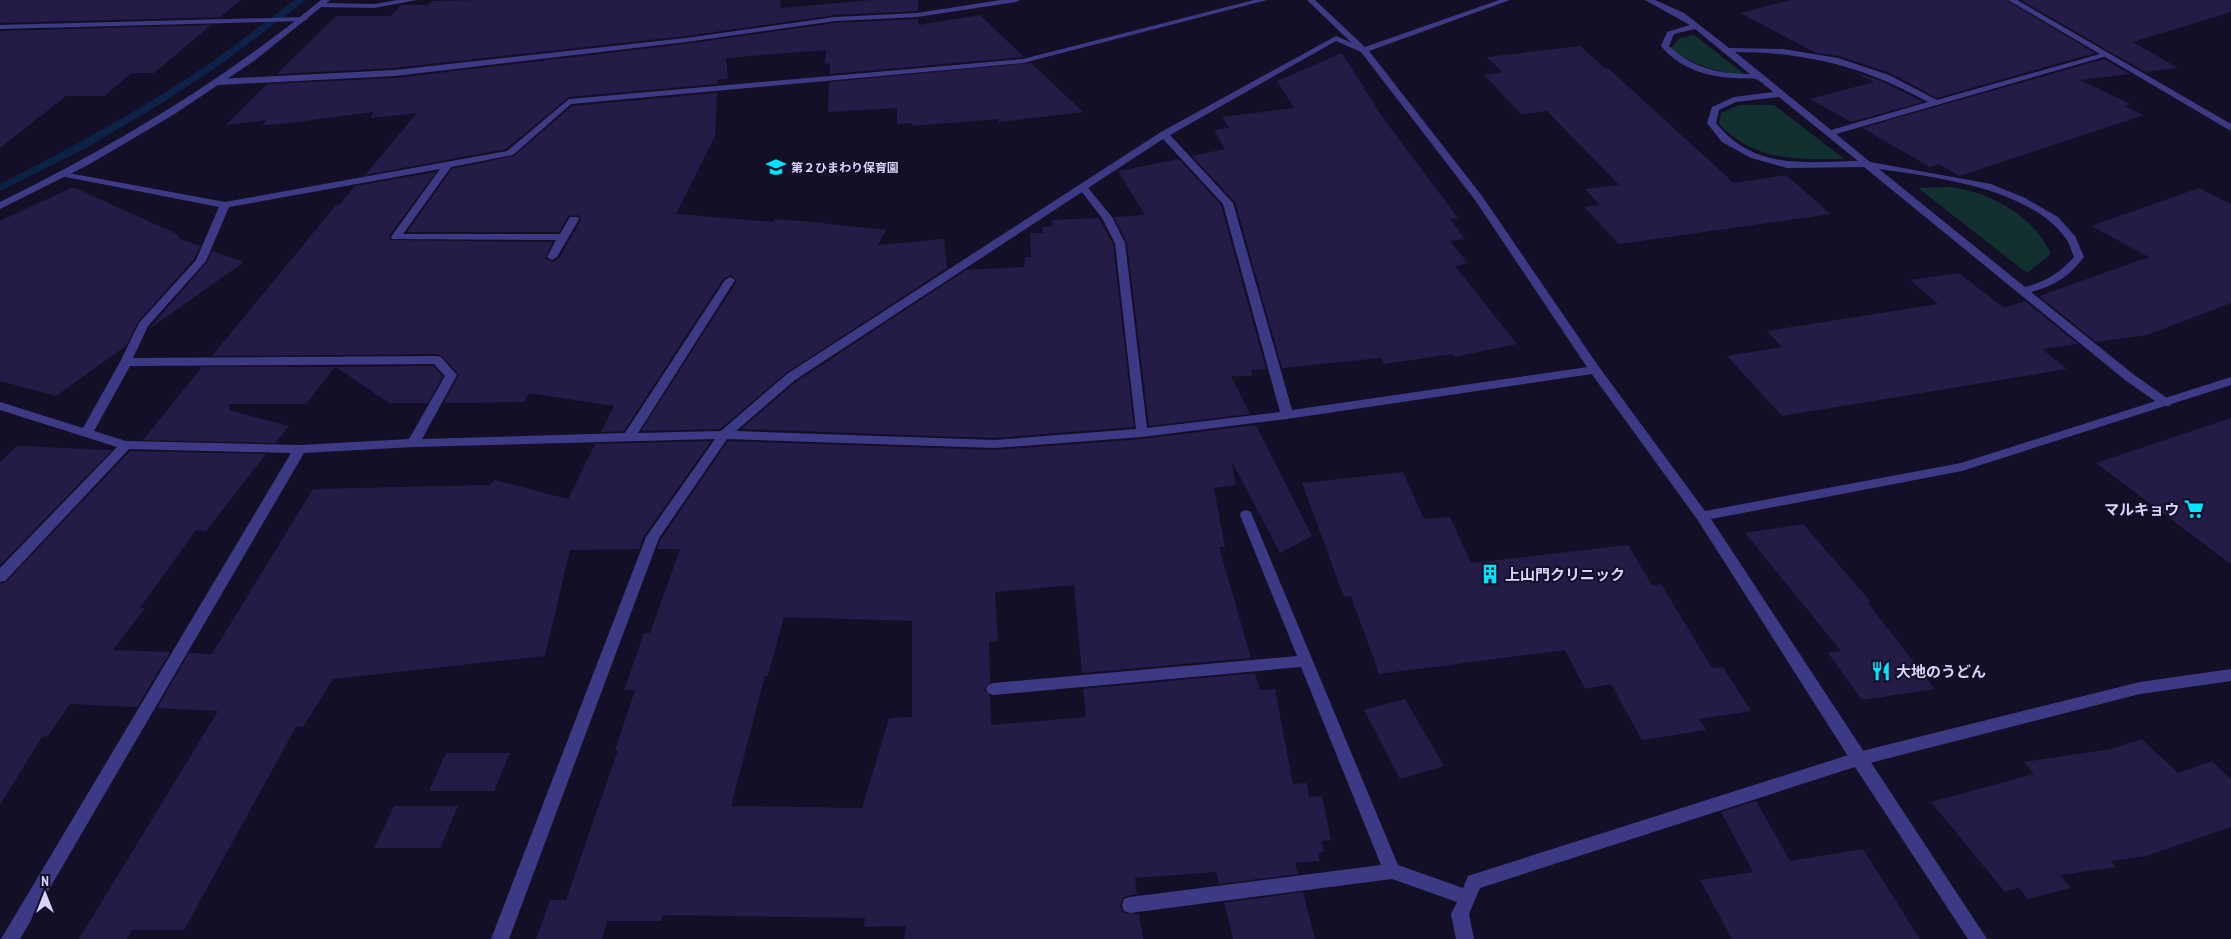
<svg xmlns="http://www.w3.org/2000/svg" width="2231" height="939" font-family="'PT Sans Narrow','Noto Sans JP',sans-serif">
<rect width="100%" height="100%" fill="#130f26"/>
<g fill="#12302f">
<path d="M1694,35L1748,77C1719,72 1694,65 1669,50L1680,38Z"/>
<path d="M1740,105H1774L1844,159C1794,159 1756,162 1719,124L1721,113Z"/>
<path d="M1918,188C1931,188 1945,186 1957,188C1995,195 2035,218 2051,254L2027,273Z"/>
</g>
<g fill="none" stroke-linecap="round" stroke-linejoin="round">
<path fill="#0c2248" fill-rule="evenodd" d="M295,0H306L224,62L162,103L84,149L0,191V184C71,148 140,110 206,66C236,45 265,22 295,0Z"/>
</g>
<g fill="#241b47" fill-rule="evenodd">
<path d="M0,0H241L220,17L0,23Z"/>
<path d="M780,0L781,8L871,0H918V11L835,15L686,36L395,68L277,74L336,16H391L401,5H428L432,1L482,0Z"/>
<path d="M1791,0H2006L2095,53L1937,98L1890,73L1839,56L1816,53L1740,13Z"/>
<path d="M2021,0H2231V12L2133,42L2178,68L2145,72Z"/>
<path d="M980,15L1024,57L830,74V63L825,64L826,50L726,58L728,79L718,80L717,84L569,97L506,149L365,175L417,113L371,118L373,112L281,124L263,125L266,120L226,125L267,84L395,78L686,44L835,23L918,19L919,25Z"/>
<path d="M211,25L154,73H132L104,96H66L0,148V31Z"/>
<path d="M1580,46L1606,69H1609L1734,183L1786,175L1831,214L1619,244L1584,207L1600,205L1585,189L1619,185L1547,111L1521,114L1484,75L1502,72L1487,57Z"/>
<path d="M1342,53L1383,118L1458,218L1450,219L1465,239L1450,241L1468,263L1455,266L1517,344L1454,357L1452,354L1384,364L1381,358L1282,368L1235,202L1192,156L1225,149L1214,130L1229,128L1222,117L1294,108L1277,81Z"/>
<path d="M2104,59L2130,74L2080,80L2131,104L2125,106L2144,115L1959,176L1939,164L1930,167L1862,128Z"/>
<path d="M1031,63L1083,112L999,122L998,119L912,126V123L897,124V108L828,112L829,82Z"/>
<path d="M1852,71L1881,81L1923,102L1851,122L1810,99L1874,82Z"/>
<path d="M717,93L715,136L676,214L773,222L775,219L813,222L886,230L878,245L944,239L947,268L786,373L720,429L641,431L737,281L731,275L723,279L624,431L601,432L614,406L529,393L524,402L444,403L459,375L442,356L437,354L212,356L336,205H339L355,186L436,172L389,236L390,240L553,242L545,258L553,262L559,258L581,220L578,215L568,216L559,232H407L452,169L514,156L572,106Z"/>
<path d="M1179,159L1221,205L1266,369L1251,370L1252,376H1231L1250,414L1149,426L1127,243L1114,217L1145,215L1118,171Z"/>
<path d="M73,187L177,234L180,239L200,246L194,259L138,322L126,346L56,396L0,381V221Z"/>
<path d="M2199,188L2231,204V303L2147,335L2096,342L2039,296L2149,257L2091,226Z"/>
<path d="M1099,218L1113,244L1134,427L995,438L741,429L796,382L966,270L1024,267L1025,257H1031L1030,233H1043L1042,227L1053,226L1052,220Z"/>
<path d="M212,251L244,262L148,330L207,262Z"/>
<path d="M1959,273L2004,308L2025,301L2078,344L2042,349L2067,369L1782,416L1727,356L1782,347L1767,331L1938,304L1910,280Z"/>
<path d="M433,366L443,376L428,403H389L336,367Z"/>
<path d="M202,367H335L306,404H229V410L289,426L275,443L143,440Z"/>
<path d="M2231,418V564L2096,463Z"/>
<path d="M1256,425L1312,536L1280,553L1231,460L1236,485L1214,488L1225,547H1219L1251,658L1082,673L1074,585L995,592L998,641L989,642L990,682L984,690L990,696L991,725L1086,717L1083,689L1255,673L1260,690L1275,689L1293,784L1307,783L1309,797L1322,796L1331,840L1322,841L1324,852L1318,853L1320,861L1295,863L1298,874L1219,884L1216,872L1135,878L1137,894L1123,897L1120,906L1123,913L1139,914L1143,939H904L906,926L864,927L865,918L663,915L661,921H607L602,939H536L550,900H566L618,750H615L635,690H624L644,633H650L680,549H657L661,539L728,441L995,450L1142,439ZM784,617L912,621V717L889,718L862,808L731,806L765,676H768Z"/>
<path d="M711,441L644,536L639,549L570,550L545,656L333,679L303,727H296L184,930H132L127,939H79L218,711L157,708L189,653L212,654L313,489L490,485L495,480L568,499L595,444Z"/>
<path d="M17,446L112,450L0,565V462Z"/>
<path d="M130,451L266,454L206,531L196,530L140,608H145L113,650L170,652L137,707L70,704L48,736L42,737L0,805V584L6,582Z"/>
<path d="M1403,472L1424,519L1450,517L1471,563L1628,545L1652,585L1661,584L1712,668L1723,667L1751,711L1699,719L1706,730L1642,740L1611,684L1585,689L1565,650L1379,674L1351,596L1344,597L1302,483Z"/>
<path d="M1803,524L1871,602H1867L1935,689L1862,700L1828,653L1841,651L1745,533Z"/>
<path d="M1405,699L1444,766L1400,779L1364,710Z"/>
<path d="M2142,739L2178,773L2212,761L2231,779V827L2146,856L2111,861L2116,867L2060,875L2071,888L2028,899L2019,888L2005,892L1931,802L2034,774L2024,762L2111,749Z"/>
<path d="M446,753H510L494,791H429Z"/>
<path d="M1756,801L1790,861L1863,849L1920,939H1732L1700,880L1753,872L1721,812Z"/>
<path d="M394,806H458L440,848H374Z"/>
<path d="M1303,892L1315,939H1233L1224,903Z"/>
</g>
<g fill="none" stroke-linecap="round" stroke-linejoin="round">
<path fill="#3d3a85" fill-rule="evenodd" d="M1645,0H1655L1684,13L1729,48L1783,49L1838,58L1889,75L1937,100L2107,52V56L1836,134L1870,162L1991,184L2025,198L2058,217L2075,236L2084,257C2070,276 2054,286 2031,292L2133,374L2170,400L2172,403L2170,406H2162L2125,380L1864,167L1787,168L1751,158L1722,142L1707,123L1712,107L1734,97L1773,92C1768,88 1763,83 1758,80C1752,77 1741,79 1735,78C1707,77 1679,68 1661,46L1667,32L1690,25ZM1695,29L1750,74C1719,74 1692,68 1669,46L1674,34ZM1735,52C1807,52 1865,67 1928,102L1831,130ZM1779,97L1858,161C1803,162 1754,170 1716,123L1719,110L1736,102ZM1879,169C1935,177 2027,188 2064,236C2069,241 2071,250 2074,257C2060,273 2045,282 2025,287Z"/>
<g fill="#3d3a85" fill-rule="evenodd">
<path d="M398,0H417L374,8L320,7L316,5L320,3L374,4Z"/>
<path d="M1001,0H1020L1016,2L917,17L835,21L686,42L395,76L219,85L215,82L219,79L395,70L686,38L835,17L917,13Z"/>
<path d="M1254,0H1267L1023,63L571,104L513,155L451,167L403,234H560L570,217H578L579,219L557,257L552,260L547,257L556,240L392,239L391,237L440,169L229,207L206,261L148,326L133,358L437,356L441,357L457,375L422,439L625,433L725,280L730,277L735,280L638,433L721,431L787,374L1161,132L1336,36L1368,50L1361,52L1336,41L1170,135L1233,203L1292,410L1595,366L1599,367L1601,370L1599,373L1287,419L1142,437L995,448L727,439L659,538L509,939H491L646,537L715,439L413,447L304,453L20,939H1L291,453L129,449L5,581L0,582V568L117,447L0,410V402L83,428L120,362L139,323L196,260L219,207L66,177L63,176V172L225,202L507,151L569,99L1023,59ZM1163,139L1223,204L1280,412L1147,428L1125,243L1112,217L1088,188ZM1082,192L1102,218L1115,243L1136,429L995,440L736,431L795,380ZM434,364L445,376L409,439L300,445L126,441L94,431L130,366Z"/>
<path d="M307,17L308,19L304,21L0,29V25Z"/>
<path d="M1246,510L1251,512L1252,515L1398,865L1463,888L1468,876L1474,874L1858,752L2140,682L2231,669V681L2140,694L1858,766L1480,888L1469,914L1474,939H1456L1451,914L1457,902L1392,879L1130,913L1124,911L1122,905L1124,899L1130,897L1381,865L1301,667L993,695L988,693L986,689L988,685L993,683L1297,656L1240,515L1241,512Z"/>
</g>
<g fill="#3d3a85" fill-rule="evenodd">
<path d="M321,0H330L254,61L173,115L88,165L0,209V202C114,146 223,81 321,0Z"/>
<path d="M1307,0H1315L1365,47L1499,0H1510L1369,51L1482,196L1599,367L1705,511L1961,463L2231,377V385L1962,471L1711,519L1987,939H1968L1853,764L1697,519L1591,373L1475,200L1361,52Z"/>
<path d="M2008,0H2017L2231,124V131Z"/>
</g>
</g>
<defs>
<symbol id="school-bare" viewBox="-9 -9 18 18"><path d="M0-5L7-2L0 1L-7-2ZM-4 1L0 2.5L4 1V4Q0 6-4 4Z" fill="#00e5ff" stroke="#130f26" stroke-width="2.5" paint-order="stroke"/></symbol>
<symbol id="supermarket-bare" viewBox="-9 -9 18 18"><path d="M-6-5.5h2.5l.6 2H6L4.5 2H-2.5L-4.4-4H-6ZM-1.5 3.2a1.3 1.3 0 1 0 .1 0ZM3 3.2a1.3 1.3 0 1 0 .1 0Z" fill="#00e5ff" stroke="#130f26" stroke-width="2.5" paint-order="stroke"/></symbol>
<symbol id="building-bare" viewBox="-9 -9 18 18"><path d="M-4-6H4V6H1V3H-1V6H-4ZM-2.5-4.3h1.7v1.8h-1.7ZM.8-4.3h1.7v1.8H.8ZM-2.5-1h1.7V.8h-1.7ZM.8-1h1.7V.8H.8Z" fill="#00e5ff" stroke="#130f26" stroke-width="2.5" paint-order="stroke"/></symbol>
<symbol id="restaurant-bare" viewBox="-9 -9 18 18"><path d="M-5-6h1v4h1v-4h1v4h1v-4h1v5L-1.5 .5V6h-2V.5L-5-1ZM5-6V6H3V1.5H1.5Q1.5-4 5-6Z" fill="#00e5ff" stroke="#130f26" stroke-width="2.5" paint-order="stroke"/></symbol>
</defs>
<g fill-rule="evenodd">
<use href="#school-bare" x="762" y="153" width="28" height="28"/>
<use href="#supermarket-bare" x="2180" y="495" width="28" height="28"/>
<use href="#building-bare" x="1476" y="560" width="28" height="28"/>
<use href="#restaurant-bare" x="1867" y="657" width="28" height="28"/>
</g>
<g text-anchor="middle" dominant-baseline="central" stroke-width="4" stroke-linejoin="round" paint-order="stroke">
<g font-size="12" font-weight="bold" fill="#d9d4ff" stroke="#130f26" text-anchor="start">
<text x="791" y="167">第２ひまわり保育園</text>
</g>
<g font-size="15" font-weight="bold" fill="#d9d4ff" stroke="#130f26" text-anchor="start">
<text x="2179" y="509" text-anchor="end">マルキョウ</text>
<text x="1505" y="574">上山門クリニック</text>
<text x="1896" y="671">大地のうどん</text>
</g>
</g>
<g transform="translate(45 894)" stroke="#130f26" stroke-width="4" paint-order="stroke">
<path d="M0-4L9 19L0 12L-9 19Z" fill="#d9d4ff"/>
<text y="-8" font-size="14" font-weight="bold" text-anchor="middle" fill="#d9d4ff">N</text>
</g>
</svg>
